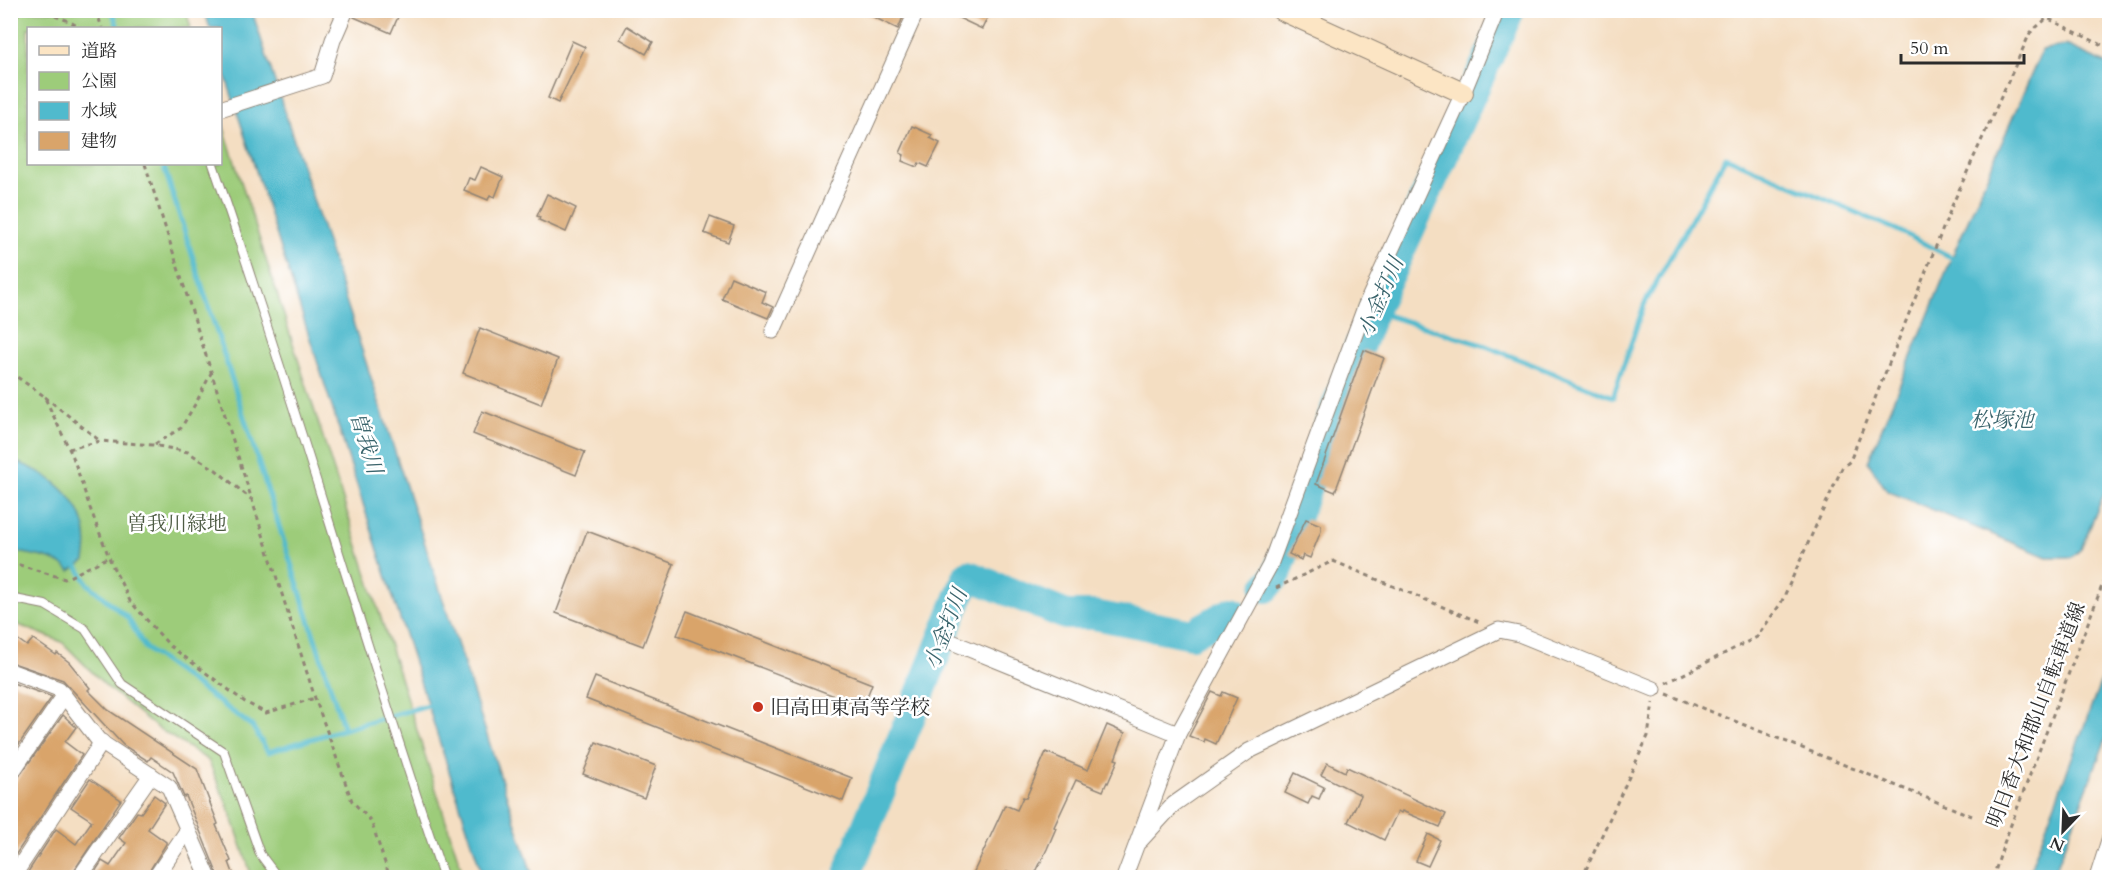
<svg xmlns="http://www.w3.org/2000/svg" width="2120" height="888" font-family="Cardo,'Noto Serif JP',serif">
<rect width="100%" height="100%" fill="#fff"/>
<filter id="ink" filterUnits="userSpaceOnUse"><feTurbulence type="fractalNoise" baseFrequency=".0167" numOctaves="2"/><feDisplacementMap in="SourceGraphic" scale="12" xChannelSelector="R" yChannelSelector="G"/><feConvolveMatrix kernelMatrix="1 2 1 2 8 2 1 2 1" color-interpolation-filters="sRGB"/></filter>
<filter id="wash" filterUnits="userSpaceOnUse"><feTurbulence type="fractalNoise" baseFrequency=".008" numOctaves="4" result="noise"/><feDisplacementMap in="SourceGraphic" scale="24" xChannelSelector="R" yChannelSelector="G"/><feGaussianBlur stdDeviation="1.35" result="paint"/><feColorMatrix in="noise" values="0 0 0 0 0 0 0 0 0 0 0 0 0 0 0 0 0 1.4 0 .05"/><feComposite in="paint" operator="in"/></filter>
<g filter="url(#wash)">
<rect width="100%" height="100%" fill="#f4dec2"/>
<path fill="#9dcc7a" stroke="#647c52" stroke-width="1.5" d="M10,11H186L191,28H28V164H220L221,119L464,877H252L231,814L208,760L156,727L107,687L62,642L11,622Z"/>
<g fill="#50bacd" stroke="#3e727c" stroke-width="1.5">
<path d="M204,11H252L533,877H483L221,62L220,28H210Z"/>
<path d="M2066,45L2110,65L2109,482L2081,549L2072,557H2047L1887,491L1868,462L1952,257L2042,50Z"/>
<path d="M11,460C57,475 95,508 85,561L70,571C57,557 29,554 11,551Z"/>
<path d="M2109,660V731L2053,877H2027Z"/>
</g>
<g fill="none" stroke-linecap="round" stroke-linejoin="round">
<g stroke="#50bacd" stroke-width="5">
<path d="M112,10L118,28"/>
<path d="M1373,311L1486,346L1613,397L1644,305L1726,157L1897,230L1957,260"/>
<path d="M77,566L88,584L128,618L145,648L252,726L268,752L344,729L163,164"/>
<path d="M344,729L435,703"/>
</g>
<g stroke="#50bacd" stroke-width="30">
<path d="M1266,588L1277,574L1326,432L1373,311L1510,10"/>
<path d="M849,878L850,867L968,575L1066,615H1094L1192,634L1232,611"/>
</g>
</g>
<g id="blocks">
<g fill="#d9a46a">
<path d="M356,10H401L391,33L354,17Z"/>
<path d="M859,10H888L903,17L898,29Z"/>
<path d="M942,10H991L982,29Z"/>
<path d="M627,26L653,42L646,54L620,39Z"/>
<path d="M572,41L585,47L558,103L548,98Z"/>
<path d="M912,126L932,135L930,138L940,143L928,167L919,163L917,167L902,161L904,155L900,153Z"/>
<path d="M481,167L503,177L495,197L490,195L488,200L464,190L469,178L475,180Z"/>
<path d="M547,194L576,208L566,232L539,220L540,217L537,216Z"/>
<path d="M710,217L734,226L728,242L704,233Z"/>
<path d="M731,277L766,292L762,302L773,307L768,318L722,299Z"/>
<path d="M480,328L558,359L541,404L463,373Z"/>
<path d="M1364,350L1384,358L1335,492L1316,484Z"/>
<path d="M482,411L585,452L576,475L473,434Z"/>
<path d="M1306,519L1321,525V531L1310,558L1303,555L1301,560L1289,554Z"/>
<path d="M587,531L674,564L643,646L556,613Z"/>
<path d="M687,611L872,684L863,707L677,635Z"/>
<path d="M10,634L27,646L33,639L56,655L57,653L69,662L90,688L88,690L108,710L197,769L218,824L216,825L231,861L229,862L235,878H219L186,796L184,797L173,772L151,757L148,761L123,745L63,680L10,662Z"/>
<path d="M595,677L852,778L843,801L586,699Z"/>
<path d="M10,682L52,697L12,754L10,753Z"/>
<path d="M1212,692L1221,696L1223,692L1237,698L1216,744L1205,739L1204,742L1189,736Z"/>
<path d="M63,715L76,727L65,742L82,755L10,863V789Z"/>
<path d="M1107,725L1125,733L1115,759L1118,760L1108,783L1107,782L1103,791L1076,780L1054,827L1056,828L1047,849L1033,878H1020L1007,872L1005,878H971L1005,805L1017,810L1023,797L1026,798L1046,752L1088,770Z"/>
<path d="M596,742L656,766L644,798L583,774Z"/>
<path d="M1327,763L1345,772L1347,767L1446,814L1440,827L1402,811L1401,813L1398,811L1384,840L1348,822L1361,795L1321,775Z"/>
<path d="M1295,773L1324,787L1319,799L1312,796L1308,804L1285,793Z"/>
<path d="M90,779L121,800L69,878H24L56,829L76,844L92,821L71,807Z"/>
<path d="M154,795L165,803L148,829L166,842V844L145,878H91L102,861L110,866L126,843L119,838L137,812L141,813Z"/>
<path d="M1428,834L1440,840L1428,866L1416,861Z"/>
</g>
</g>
</g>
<g filter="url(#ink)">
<use href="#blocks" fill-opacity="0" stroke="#908476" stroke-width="1.5"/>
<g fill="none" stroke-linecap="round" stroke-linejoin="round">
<defs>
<g id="lane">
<path d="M213,164C295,400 363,641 444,878"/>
<path d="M10,598L45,605L85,629L122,684L224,752L260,854L278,878"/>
</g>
<g id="street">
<path d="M220,109L322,76L333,40L346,10"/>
<path d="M773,331L917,10"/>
<path d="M947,640L1178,734"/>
<path d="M10,671L59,689L99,741L169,787L209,878"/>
<path d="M10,775L64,696"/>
<path d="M1140,841L1174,804L1249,751L1499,630L1519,634L1654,689"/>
<path d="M12,878L102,742"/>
<path d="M79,878L151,775"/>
<path d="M155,878L187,831"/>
<path d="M1124,878L1178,734L1270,565L1365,307L1463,93L1497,10"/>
<path d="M2097,878L2110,837"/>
</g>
<path id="secondary" d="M1281,10L1463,93"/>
</defs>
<use href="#lane" stroke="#908476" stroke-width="10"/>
<use href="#street" stroke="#908476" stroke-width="17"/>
<use href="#secondary" stroke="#908476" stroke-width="22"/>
<g stroke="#908476" stroke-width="3" stroke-dasharray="4.5 4.5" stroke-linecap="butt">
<path d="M38,10L69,21L80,28"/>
<path d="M96,10L102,28"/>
<path d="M10,19L24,10"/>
<path d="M145,164L315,698L352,801L371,821L390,878"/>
<path d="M10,372L44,396L73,457L90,508L112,565L130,601L170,646L245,702L266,713L315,698"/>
<path d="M45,397L100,441"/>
<path d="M155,444L181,428L197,401L212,371"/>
<path d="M69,449L100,441L153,445L188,452L216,470L251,499"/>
<path d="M10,562L65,579L109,557"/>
<path d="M1276,588L1333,561L1479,622"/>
<path d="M1666,683L1757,637L1781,603L1842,468L1850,461L1954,201L2030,33L2047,18L2110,49"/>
<path d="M1667,694L1972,816"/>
<path d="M1582,878L1648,736L1653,703"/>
<path d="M1993,878L2004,843L2110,565"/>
</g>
<use href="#lane" stroke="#fff" stroke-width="8"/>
<use href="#street" stroke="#fff" stroke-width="15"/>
<use href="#secondary" stroke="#fce5c4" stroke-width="20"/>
</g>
</g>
<circle fill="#c8321e" stroke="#fff" stroke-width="2" cx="758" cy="707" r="6"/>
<g text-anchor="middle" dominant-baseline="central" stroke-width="5" stroke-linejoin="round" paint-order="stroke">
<g font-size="20" fill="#4d5b43" stroke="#fff">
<text x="177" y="523">曽我川緑地</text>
</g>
<g font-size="20" fill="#2b2b2b" stroke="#fff" text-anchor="start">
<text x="770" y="707">旧高田東高等学校</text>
</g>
<g font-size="20" fill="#2b2b2b" stroke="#fff">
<text transform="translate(2036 715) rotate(-69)">明日香大和郡山自転車道線</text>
</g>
<g font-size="21" font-style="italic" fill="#3a646c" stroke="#fff">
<text transform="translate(1381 297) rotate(-67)">小金打川</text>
<text x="2002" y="420">松塚池</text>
<text transform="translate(366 443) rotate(73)">曽我川</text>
<text transform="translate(946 629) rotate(-69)">小金打川</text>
</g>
</g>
<rect width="2120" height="888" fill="none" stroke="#fff" stroke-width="36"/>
<rect x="27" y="27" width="195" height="138" fill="#ffffff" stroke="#aaaaaa" stroke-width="1.5"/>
<rect x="39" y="46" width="30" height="9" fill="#fce5c4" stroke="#aaaaaa" stroke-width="1.5"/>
<text x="81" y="57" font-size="18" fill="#2b2b2b">道路</text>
<rect x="39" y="72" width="30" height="18" fill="#9dcc7a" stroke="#aaaaaa" stroke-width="1.5"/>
<text x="81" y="87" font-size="18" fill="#2b2b2b">公園</text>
<rect x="39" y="102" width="30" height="18" fill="#50bacd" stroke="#aaaaaa" stroke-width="1.5"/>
<text x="81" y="117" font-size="18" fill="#2b2b2b">水域</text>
<rect x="39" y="132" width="30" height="18" fill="#d9a46a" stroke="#aaaaaa" stroke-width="1.5"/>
<text x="81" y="147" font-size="18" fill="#2b2b2b">建物</text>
<g transform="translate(2063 831) rotate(203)" stroke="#ffffff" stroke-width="4.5" paint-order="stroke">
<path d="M0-4.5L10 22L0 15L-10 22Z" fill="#2b2b2b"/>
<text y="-9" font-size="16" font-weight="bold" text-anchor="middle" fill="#2b2b2b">N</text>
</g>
<path d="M1901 54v9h123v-9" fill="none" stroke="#2b2b2b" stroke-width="3"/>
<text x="1910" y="54" font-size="18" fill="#2b2b2b" stroke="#ffffff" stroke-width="4.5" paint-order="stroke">50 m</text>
</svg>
